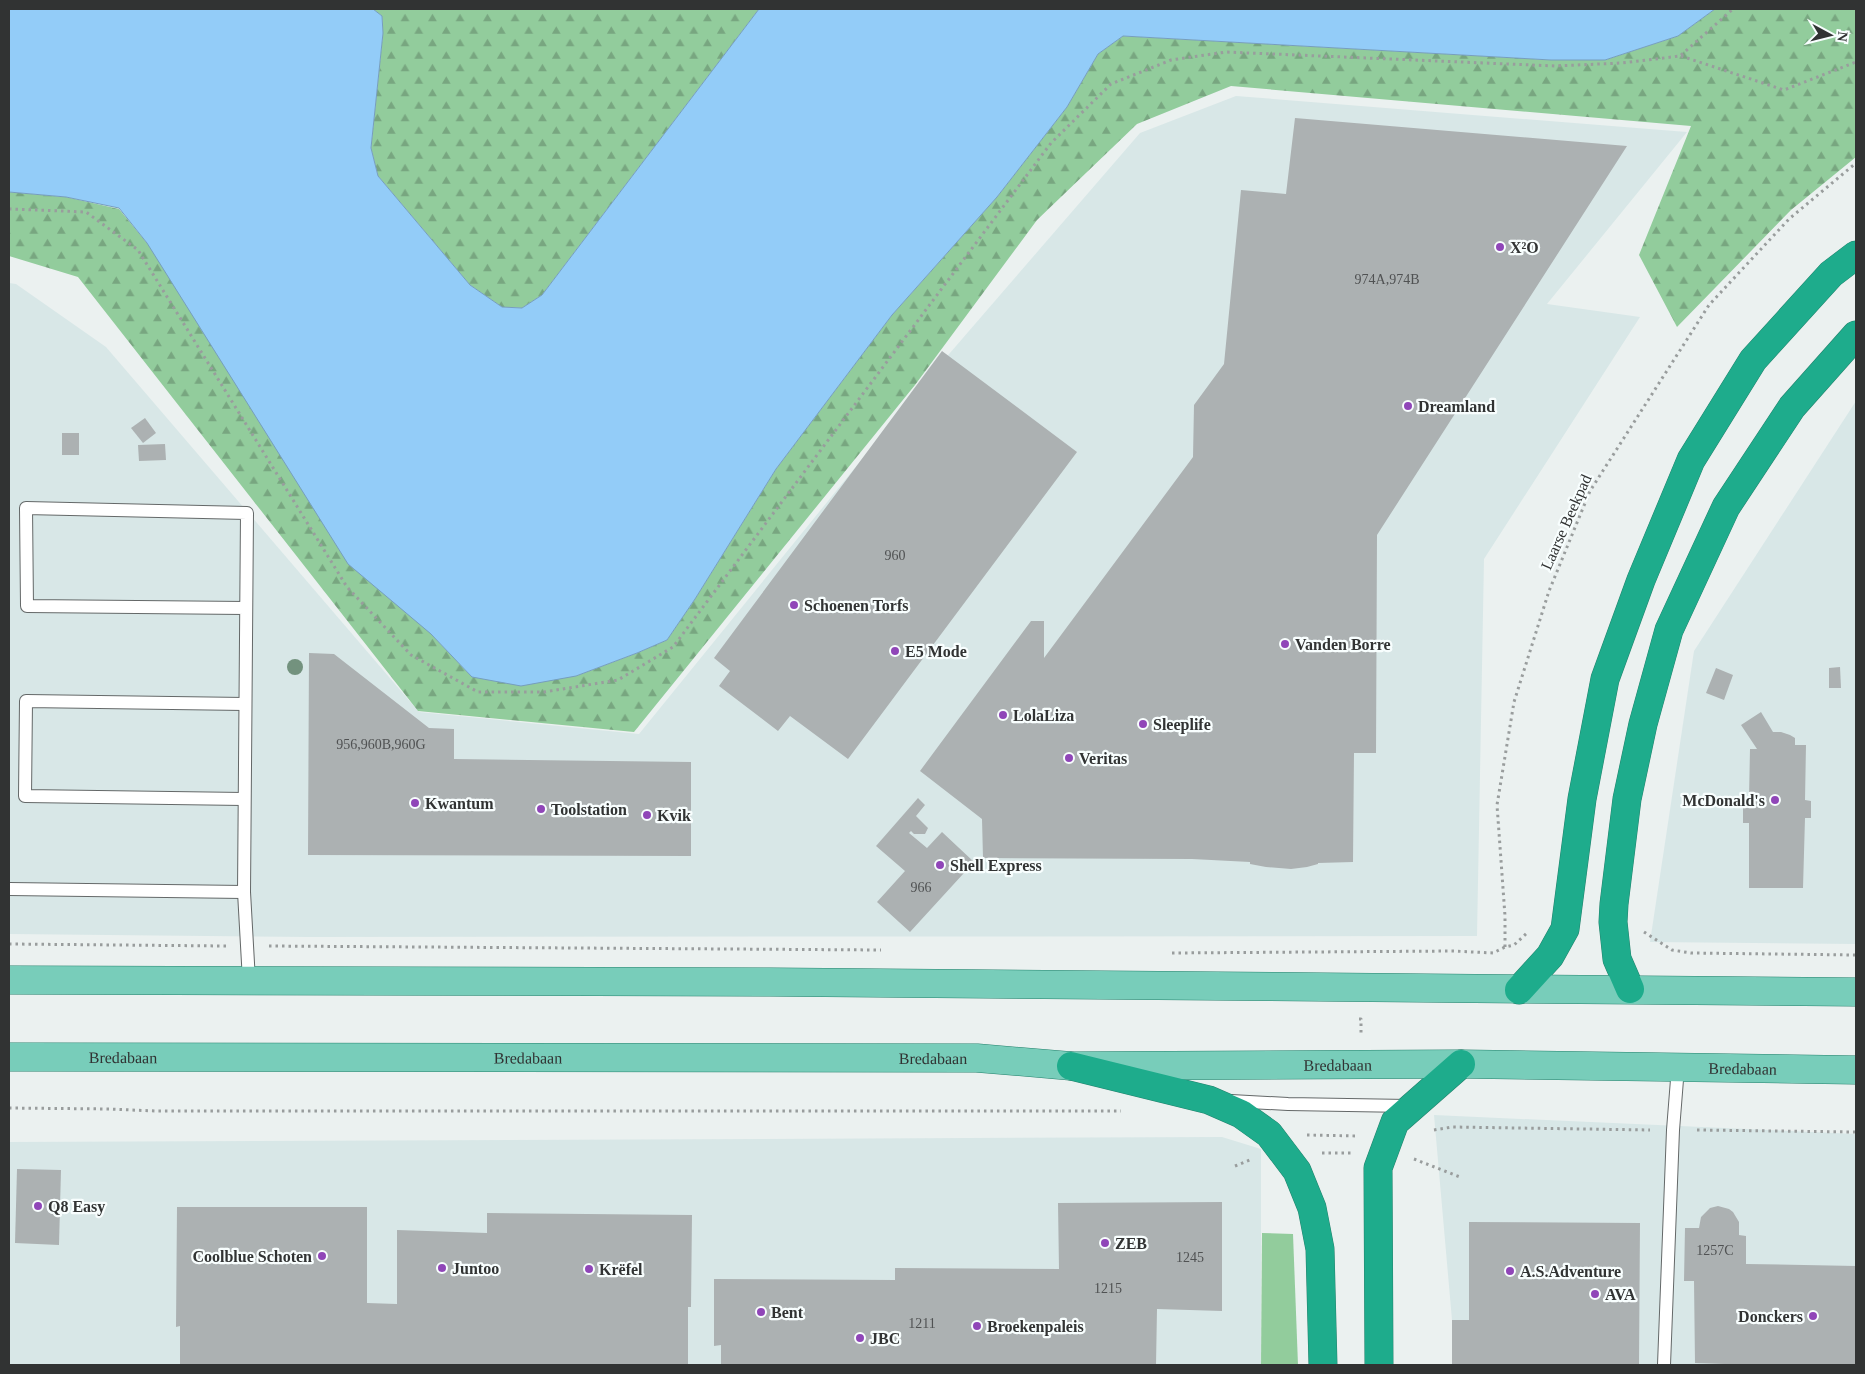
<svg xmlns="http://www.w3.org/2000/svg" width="1865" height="1374" font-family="Georgia,serif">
<defs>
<pattern id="forest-firs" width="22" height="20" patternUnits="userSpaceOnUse" patternTransform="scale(1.25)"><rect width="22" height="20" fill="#92cc9c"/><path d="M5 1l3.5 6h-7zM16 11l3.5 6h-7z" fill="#78a680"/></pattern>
</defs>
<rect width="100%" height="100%" fill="#ebf1f0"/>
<g fill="#d8e7e7">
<path d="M1236,96L1687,132L1547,304L1640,317L1484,559L1477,936L308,937L9,934V283L16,284L106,347L419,712L639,734L918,390L1140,133Z"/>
<path d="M1856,401V944L1650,942L1694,651Z"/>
<path d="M1434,1115L1856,1134V1365H1452V1320Z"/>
<path d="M1222,1137L1261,1149V1365H9V1142Z"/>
</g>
<path fill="#92cc9c" d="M1262,1233L1293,1234L1298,1365H1261Z"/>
<g fill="url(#forest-firs)">
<path d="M373,9H759L542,295L522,308L502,307L470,285L378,176L371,148L383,33L382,16Z"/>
<path d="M1715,9H1856V157L1791,210L1677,327L1639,255L1691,126L1231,86L1137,124L1037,220L915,385L634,732L418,711L78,277L9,256V192L66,197L119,209L147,243L431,634L472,677L576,676L637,653L667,640L695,599L776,469L892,315L997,197L1067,107L1098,54L1123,36L1551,60H1605L1678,36Z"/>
</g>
<path fill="#93ccf8" stroke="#769ebd" d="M9,9H373L382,16L383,33L371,148L378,176L470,285L502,307L522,308L542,295L759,9H1715L1678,36L1605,60H1551L1123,36L1098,54L1067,107L997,197L892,315L776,469L695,599L667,640L637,653L576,676L521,686L472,677L431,634L348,564L147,243L119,208L66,197L9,192Z"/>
<g fill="#acb1b2">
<path d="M1295,118L1627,146L1377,535L1376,753H1354L1353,862L1318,863V864L1307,867L1291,869L1266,867L1250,864V862L1192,859L983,858L982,819L920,771L1031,621H1044V658L1193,457L1194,405L1224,364L1241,190L1286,194Z"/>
<path d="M942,351L1077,452L848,759L790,716L778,731L719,686L730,671L714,658Z"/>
<path d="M145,418L156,433L143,443L131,428Z"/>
<rect x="62" y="433" width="17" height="22"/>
<path d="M165,444L166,460L139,461L138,445Z"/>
<path d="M309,653L334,654L429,728L454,729V759L691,762V856L308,855Z"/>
<path d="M1840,667L1841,688H1829V668Z"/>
<path d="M1716,668L1733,675L1724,700L1706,693Z"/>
<path d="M1761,712L1773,732H1781L1790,735L1795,738V745H1806L1805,800L1811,801V818H1805L1803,888H1749V823H1743V799H1749L1750,749H1757L1741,725Z"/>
<path d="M918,798L925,805L916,816L928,828L925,834H914L911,831L909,833L927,848L942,832L974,862L910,932L877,902L905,871L876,846Z"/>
<path d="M17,1169L61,1170L59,1245L15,1243Z"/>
<path d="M1222,1202V1311L1157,1309L1156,1365H721V1345L714,1346V1279L895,1280V1268L1059,1269L1058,1203Z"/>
<path d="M1718,1206L1729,1209L1733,1212L1739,1222V1235L1746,1236V1264L1856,1266V1365H1724V1364L1695,1363L1694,1281H1684L1685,1228H1699L1701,1217L1710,1208Z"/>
<path d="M177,1207H367V1303L397,1304V1230L487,1233V1213L692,1215L691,1307H688V1365H180V1326L176,1327Z"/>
<path d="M1469,1222L1640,1223L1639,1365H1452V1320H1469Z"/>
</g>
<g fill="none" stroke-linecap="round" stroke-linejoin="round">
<defs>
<g id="service">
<path d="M246,608L27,606L26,508L247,513L244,892L249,981"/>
<path d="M244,799L25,796L26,701L245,704"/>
<path d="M9,889L244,892"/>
<path d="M1231,1101L1288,1104L1408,1106"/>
<path d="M1664,1365L1673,1130L1678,1067"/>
</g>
<g id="primary">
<path d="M9,980L770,982L1856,992"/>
<path id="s1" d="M9,1057L977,1058L1071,1066L1461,1064L1856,1070"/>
</g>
<g id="motorway">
<path d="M1630,989L1617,959L1613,922L1614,904L1627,799L1643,724L1669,630L1726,507L1792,407L1856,335"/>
<path d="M1519,990L1550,956L1565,929L1582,799L1605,679L1641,580L1691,460L1753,360L1831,274L1856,255"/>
<path d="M1071,1066L1209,1100L1241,1114L1269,1134L1297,1171L1312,1208L1320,1249L1323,1365"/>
<path d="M1379,1365L1378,1168L1395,1122L1461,1064"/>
</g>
</defs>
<use href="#service" stroke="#646868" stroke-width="14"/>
<use href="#primary" stroke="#25826d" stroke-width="29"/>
<use href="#motorway" stroke="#25826d" stroke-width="29"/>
<g stroke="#999d9d" stroke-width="3" stroke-dasharray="2.5 4" stroke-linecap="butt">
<path d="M1681,56L1784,90L1856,62"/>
<path d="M9,209L86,212L138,250L347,587L411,655L478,692H544L618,680L673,647L1051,143L1111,84L1171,60L1226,52L1555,66L1622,63L1680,56L1733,9"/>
<path d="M1644,932L1672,950L1691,953L1856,955"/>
<path d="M9,944L226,946"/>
<path d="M269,946L881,950"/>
<path d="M1505,947V916L1497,805L1514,702L1549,591L1590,491L1709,305L1789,219L1856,163"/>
<path d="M1172,953L1453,951L1493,953L1505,947L1514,945L1527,933"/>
<path d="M1359,1019H1361V1034"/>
<path d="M9,1108L109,1109L155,1111H1121"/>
<path d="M1434,1130L1452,1127L1650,1130"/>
<path d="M1697,1130L1856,1132"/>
<path d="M1307,1135L1359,1136"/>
<path d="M1322,1153H1351"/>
<path d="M1414,1159L1460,1177"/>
<path d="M1235,1166L1252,1159"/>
</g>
<use href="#service" stroke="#fff" stroke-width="12"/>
<use href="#primary" stroke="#78cdba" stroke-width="28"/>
<use href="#motorway" stroke="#1eac8c" stroke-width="28"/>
</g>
<circle fill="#73927e" cx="295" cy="667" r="8"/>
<g fill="#9046b8" stroke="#f8fefe" stroke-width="2">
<circle cx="1500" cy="247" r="5"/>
<circle cx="1408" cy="406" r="5"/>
<circle cx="794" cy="605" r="5"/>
<circle cx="1285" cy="644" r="5"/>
<circle cx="895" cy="651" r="5"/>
<circle cx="1003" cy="715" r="5"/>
<circle cx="1143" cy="724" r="5"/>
<circle cx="1069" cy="758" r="5"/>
<circle cx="1775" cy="800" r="5"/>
<circle cx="415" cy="803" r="5"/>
<circle cx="541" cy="809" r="5"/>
<circle cx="647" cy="815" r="5"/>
<circle cx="940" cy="865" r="5"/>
<circle cx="38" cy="1206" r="5"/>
<circle cx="1105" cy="1243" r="5"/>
<circle cx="322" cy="1256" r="5"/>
<circle cx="442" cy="1268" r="5"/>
<circle cx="589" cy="1269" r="5"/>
<circle cx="1510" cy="1271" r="5"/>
<circle cx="1595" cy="1294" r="5"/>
<circle cx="761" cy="1312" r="5"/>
<circle cx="1813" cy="1316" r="5"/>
<circle cx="977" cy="1326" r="5"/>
<circle cx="860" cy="1338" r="5"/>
</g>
<g text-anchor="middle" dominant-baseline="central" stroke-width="4.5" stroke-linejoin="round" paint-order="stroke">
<g font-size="14" fill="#505253">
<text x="1387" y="279">974A,974B</text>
<text x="895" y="555">960</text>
<text x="381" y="744">956,960B,960G</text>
<text x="921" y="887">966</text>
<text x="1715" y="1250">1257C</text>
<text x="1190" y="1257">1245</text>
<text x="1108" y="1288">1215</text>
<text x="922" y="1323">1211</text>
</g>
<g font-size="16" font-weight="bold" fill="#313333" stroke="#f8fefe" text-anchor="start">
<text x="1510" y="247">X²O</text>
<text x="1418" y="406">Dreamland</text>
<text x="804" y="605">Schoenen Torfs</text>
<text x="1295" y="644">Vanden Borre</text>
<text x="905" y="651">E5 Mode</text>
<text x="1013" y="715">LolaLiza</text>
<text x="1153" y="724">Sleeplife</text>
<text x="1079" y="758">Veritas</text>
<text x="1765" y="800" text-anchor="end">McDonald's</text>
<text x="425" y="803">Kwantum</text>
<text x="551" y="809">Toolstation</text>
<text x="657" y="815">Kvik</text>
<text x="950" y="865">Shell Express</text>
<text x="48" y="1206">Q8 Easy</text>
<text x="1115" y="1243">ZEB</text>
<text x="312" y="1256" text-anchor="end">Coolblue Schoten</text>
<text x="452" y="1268">Juntoo</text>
<text x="599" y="1269">Krëfel</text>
<text x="1520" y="1271">A.S.Adventure</text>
<text x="1605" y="1294">AVA</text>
<text x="771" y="1312">Bent</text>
<text x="1803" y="1316" text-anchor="end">Donckers</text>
<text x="987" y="1326">Broekenpaleis</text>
<text x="870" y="1338">JBC</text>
</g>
<g font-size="16" fill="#313333" stroke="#f8fefe">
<text transform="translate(1566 522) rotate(-66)">Laarse Beekpad</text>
<text stroke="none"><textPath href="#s1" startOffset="114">Bredabaan</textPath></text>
<text stroke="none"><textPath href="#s1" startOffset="519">Bredabaan</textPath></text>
<text stroke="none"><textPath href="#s1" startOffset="924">Bredabaan</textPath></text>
<text stroke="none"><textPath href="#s1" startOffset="1329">Bredabaan</textPath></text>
<text stroke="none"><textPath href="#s1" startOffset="1734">Bredabaan</textPath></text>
</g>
</g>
<rect width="1865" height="1374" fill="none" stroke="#313333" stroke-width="20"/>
<g transform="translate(1830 35) rotate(97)" stroke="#f8fefe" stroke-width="4" paint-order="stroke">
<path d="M0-4L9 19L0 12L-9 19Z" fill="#313333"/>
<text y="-8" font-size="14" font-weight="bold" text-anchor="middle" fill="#313333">N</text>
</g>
</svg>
